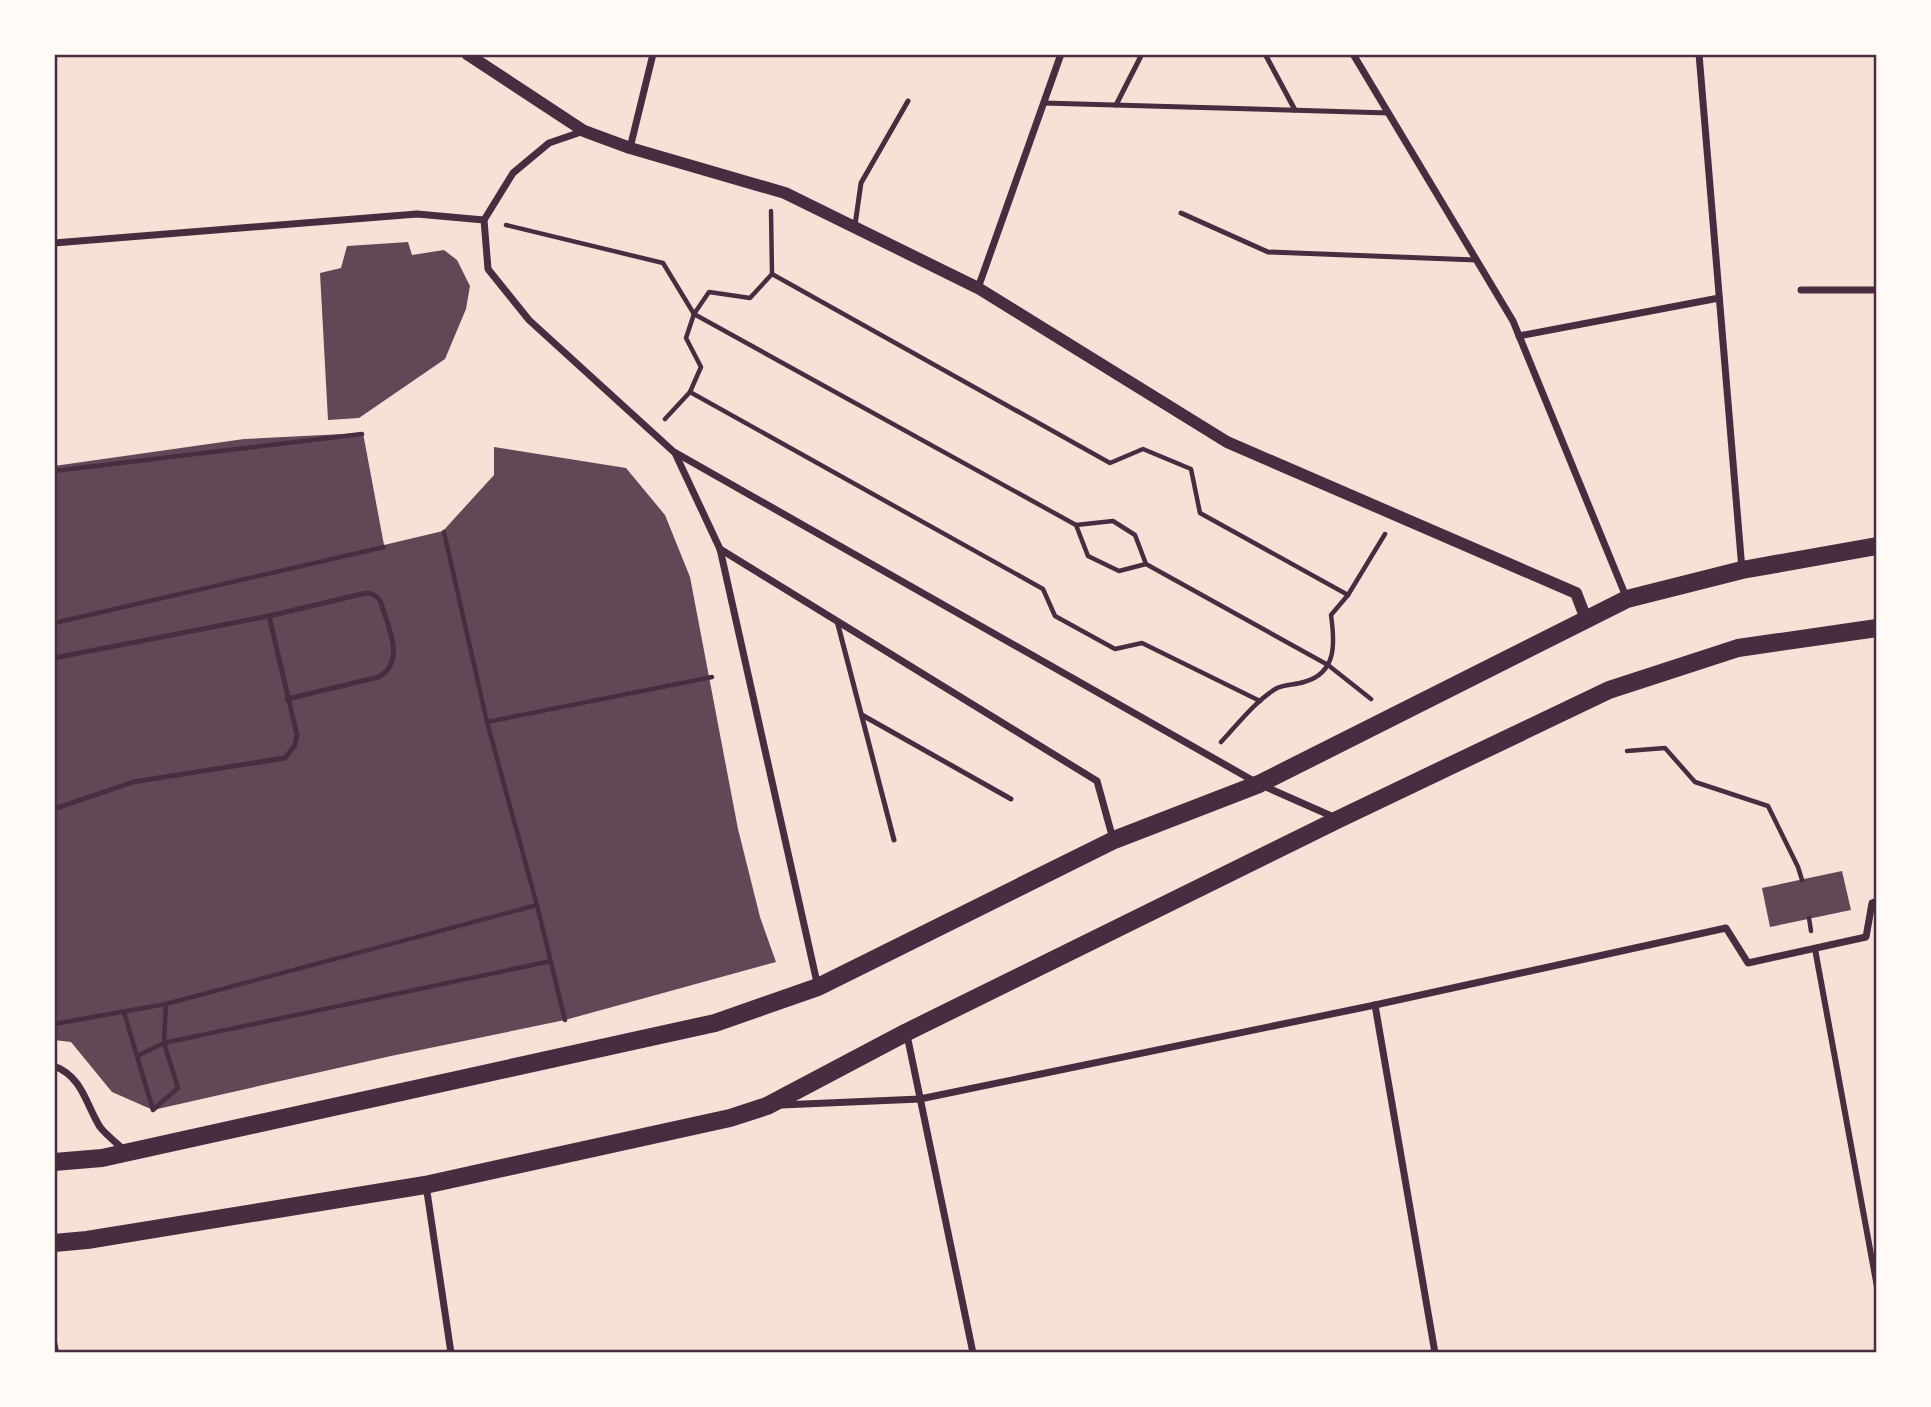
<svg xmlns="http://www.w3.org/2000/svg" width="1931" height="1407" font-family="'Space Grotesk',sans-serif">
<rect width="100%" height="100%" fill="#f7e1d7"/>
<g fill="#644757">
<path d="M408,242L412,255L444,250L457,260L470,286L466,309L445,359L359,418L328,420L320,273L341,268L347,246Z"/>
<path d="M363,433L384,545L443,531L494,475V447L626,468L665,515L690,577L738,829L760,917L776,962L565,1020L391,1056L153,1110L112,1092L71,1042L54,1040V466L244,439Z"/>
<path d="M1842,871L1851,910L1770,927L1762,888Z"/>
</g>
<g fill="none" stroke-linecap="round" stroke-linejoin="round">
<g stroke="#4a2c40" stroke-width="4.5">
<path d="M506,225L663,263L694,314L1076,525L1088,556L1119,571L1146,564L1328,665L1371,699"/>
<path d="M772,274L1110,463L1143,449L1191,469L1200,513L1348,595"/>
<path d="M690,392L1043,589L1055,616L1115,649L1142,643L1260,701"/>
<path d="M665,419L690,392L701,367L686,338L694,314L709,292L750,298L772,274L771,211"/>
<path d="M54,471L362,434"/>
<path d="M1076,525L1113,521L1135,535L1146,564"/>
<path d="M444,532L487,722L537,905L565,1020"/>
<path d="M54,623L384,547"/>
<path d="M487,722L712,677"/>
<path d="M1221,742C1238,724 1255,701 1277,688C1285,684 1295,685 1304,682C1337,673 1335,643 1331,615L1348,595L1385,534"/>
<path d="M1627,751L1665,748L1695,782L1768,806L1798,867L1802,880"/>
<path d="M1809,918L1811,931"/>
<path d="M124,1012L153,1110L178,1088L164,1043L166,1004L537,905"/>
<path d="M54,1024L166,1004"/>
<path d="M137,1056L164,1043L551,961"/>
<path d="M54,1338L57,1353"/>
</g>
<g stroke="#4a2c40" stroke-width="5">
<path d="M1265,54L1295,110"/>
<path d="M1044,103L1389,113"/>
<path d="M1116,105L1142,54"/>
<path d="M1181,213L1268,252L1476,260"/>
<path d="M855,225L861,183L908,101"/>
<path d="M837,621L894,840"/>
<path d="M54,658L269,616L362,594C370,592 374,594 380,600C387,625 407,660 379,677L287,699"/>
<path d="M862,715L1011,799"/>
<path d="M54,809L133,782L285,758L295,745L297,735L269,616"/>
</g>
<path stroke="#4a2c40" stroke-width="6" d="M1815,949L1877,1287"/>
<g stroke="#4a2c40" stroke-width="7">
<path d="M1353,54L1513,321L1627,599"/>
<path d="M1699,54L1742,570"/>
<path d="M630,148L653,54"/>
<path d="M484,220L488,269L529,320L675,453L720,549L818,987"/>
<path d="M54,243L417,214L484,220L513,173L549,143L584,131"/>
<path d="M978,288L1061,54"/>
<path d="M1801,290H1877"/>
<path d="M1519,336L1719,298"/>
<path d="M676,453L1259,784L1336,818"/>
<path d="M720,549L1097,781L1113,839"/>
<path d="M1375,1005L1435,1353"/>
<path d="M907,1035L973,1353"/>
<path d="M54,1066C83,1077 86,1105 100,1127C106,1135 117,1143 124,1150"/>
<path d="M781,1105L920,1099L1375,1005L1726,928L1748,963L1866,937L1872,903L1877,901"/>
<path d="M426,1185L451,1353"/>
</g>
<path stroke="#4a2c40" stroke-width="12" d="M467,54L584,131L630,148L785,193L978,288L1227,442L1576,593L1586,619"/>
<g stroke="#4a2c40" stroke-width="18">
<path d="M54,1162L102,1158L715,1023L818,987L1114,840L1259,784L1627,599L1742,570L1877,546"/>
<path d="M54,1243L87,1240L425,1185L730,1118L767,1106L907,1032L1339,819L1609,690L1738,648L1877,628"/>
</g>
</g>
<rect width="1931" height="1407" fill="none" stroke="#fffaf5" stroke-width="112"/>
<rect x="56" y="56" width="1819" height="1295" fill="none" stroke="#4a2c40" stroke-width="2.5"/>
</svg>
